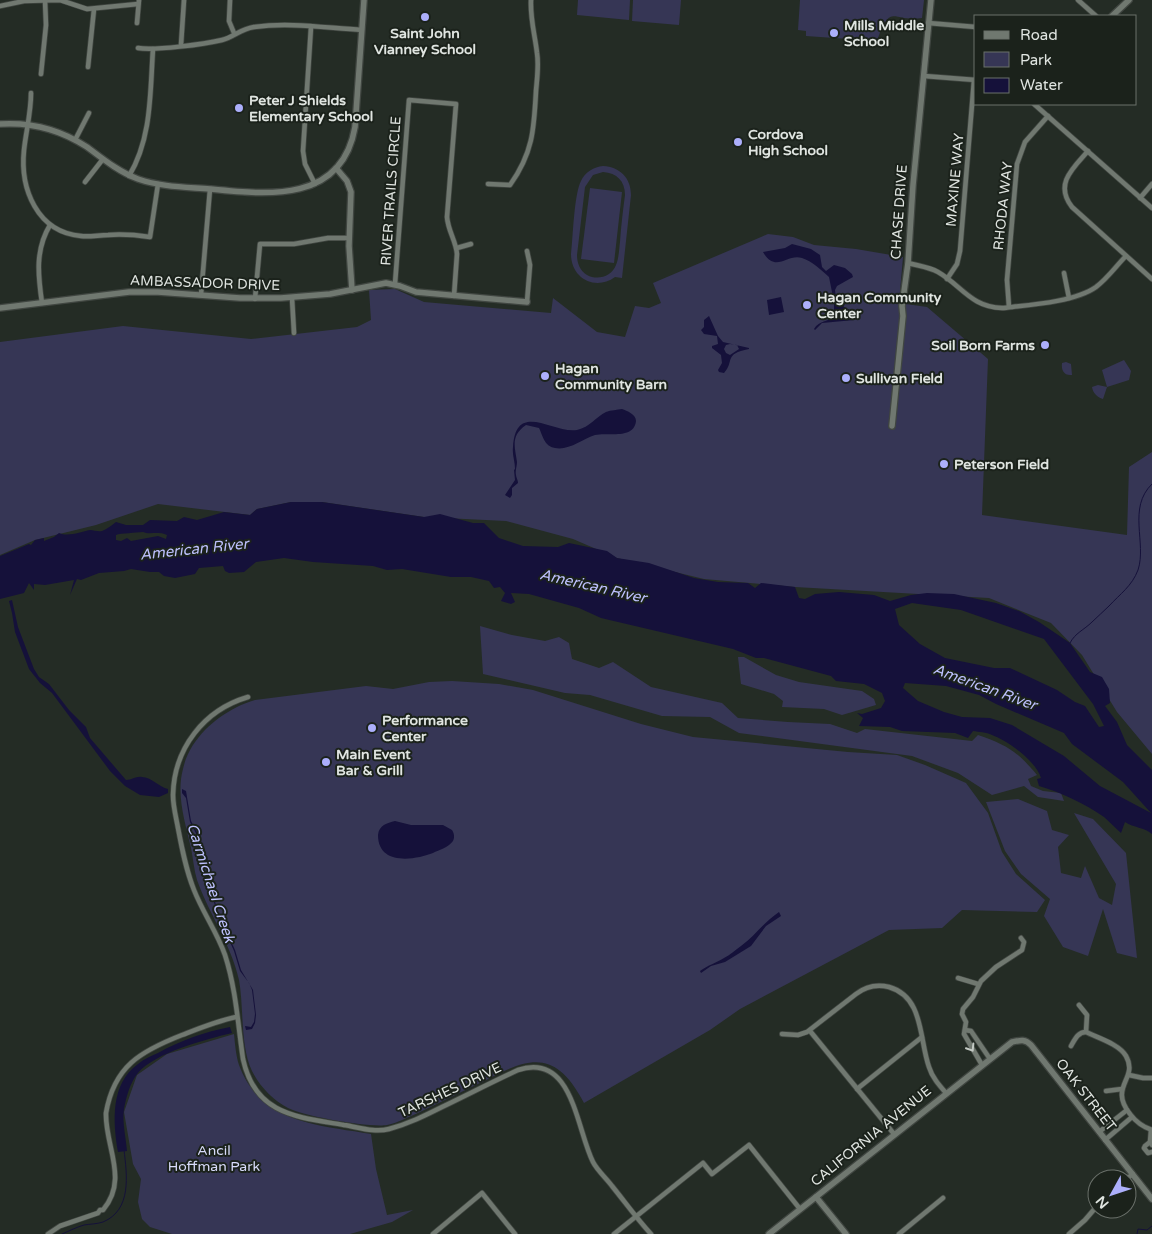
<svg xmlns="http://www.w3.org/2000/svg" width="1152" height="1234" font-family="'Varela Round',sans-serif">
<rect width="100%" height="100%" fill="#242c25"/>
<g fill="#363655" fill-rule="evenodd">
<path d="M578,0H630L629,20L577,15Z"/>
<path d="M633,0H681L679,25L632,21Z"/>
<path d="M800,0H924L922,18C893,23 891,1 877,41L806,36V31L798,30Z"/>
<path d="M603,166C620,167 631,178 631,195L622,278L615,277C596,291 571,279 571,254C573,238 574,194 581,181C585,172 594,167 603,166ZM603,172C617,173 625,181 625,195C623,210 621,226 620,242C619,249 619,258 616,265C612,276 598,281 587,275C580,271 577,263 577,255L585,187L593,175Z"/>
<path d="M590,188L622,192L614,263L581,259Z"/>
<path d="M768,234L793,237L814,245L856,249L903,257L899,303L927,307L988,359L982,515L1127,535L1129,467L1152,452V754L1117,712L1082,655L1051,623L989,598L795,587L704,579L617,558L573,539L506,521L424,517L322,502H291L257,509L250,515L158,504L96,525L35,540L0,555V342L123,326L251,339L357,327L371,320L369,290L395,289L424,302L551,313L553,298L597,332L625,337L635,306L649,308L661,303L653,283Z"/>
<path d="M1124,360L1131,371L1129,380L1107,387L1103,399C1097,397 1093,393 1092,387L1098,385L1107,387L1102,370Z"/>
<path d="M1066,362L1071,364L1072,375C1064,376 1061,370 1062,363Z"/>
<path d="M480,626L512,635L545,641L559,637L569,643L572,659L599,668L613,662L651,687L722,703L738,718L788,722L830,724L857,733L865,729L972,741L978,735C1007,745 1018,752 1037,775L1028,779L1031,786L1043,791L1061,793L1064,801L1038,797L1024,786L992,795L958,773L912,756L739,733L710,717L662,716L590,695L565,693L483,674Z"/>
<path d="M738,657H744L776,675L799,682L862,691L874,699L876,705L842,715L824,709L782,707L783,701L774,694L741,684Z"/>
<path d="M452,681L499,684L533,690L641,724L693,737L848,752L897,755L925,765L966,783L988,813L1002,852L1016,874L1045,900L1037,912L962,910L942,928L889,930L740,1009L710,1030L584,1103C555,1048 529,1057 482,1082C461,1092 441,1102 420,1112C410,1116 398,1123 387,1125C370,1128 303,1116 288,1108C273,1100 260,1087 252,1071C240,1046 244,1007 239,980C231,944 209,914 197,880C194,870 193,858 191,848C185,822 176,795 183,769C189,741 213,719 237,707C242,704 249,702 255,700L366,686L393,689L429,682Z"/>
<path d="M1018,799L1047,811L1052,830L1069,835L1058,847L1061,873L1081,878L1085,866L1099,898L1112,905L1116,884L1074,813L1093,819L1126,853L1137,958L1117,953L1103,909L1088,956L1063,947L1044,916L1050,899L1021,874L1005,851L986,802Z"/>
<path d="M234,1034C235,1044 236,1056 239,1065C261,1124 318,1125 371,1134L376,1169L387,1215L413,1210L392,1222L350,1234H172L150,1227L142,1219L138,1202L141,1179L133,1164L124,1112L137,1075L167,1054Z"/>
</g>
<g fill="#15113a" fill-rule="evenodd">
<path d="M792,244L811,249L820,255L822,267L826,271L834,265L845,268L852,274L853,277L837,286L835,290C836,304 845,308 856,313L854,320L822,323L815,330L814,329C819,320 830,322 834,315V302L829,277C821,270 812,261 802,258C787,253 776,274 763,252L785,248Z"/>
<path d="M781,297L784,312L769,315L767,300Z"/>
<path d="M709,316L718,336L723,342L749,348V349C723,354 735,361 724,373L719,372L718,370L722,363L721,355L712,348V346L718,344L717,336L704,334L701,330L704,327V320ZM730,344L737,345L739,349L730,355L726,353L724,349L726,345Z"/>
<path d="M622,409C627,411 636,414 636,421C634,440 607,432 595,435C583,439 568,451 555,448C544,446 543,436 539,428L526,425C510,436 515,447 517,462C517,466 515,471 516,475C516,477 518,480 518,483L512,488V495L510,498L505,495L515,480L514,470L515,469C515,461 512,455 513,447C516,400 553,434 577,430C590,427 596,417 606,412C611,410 617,410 622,409Z"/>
<path d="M291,502H322L424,517L440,514L473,523H484L499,538L523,546L558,547L569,543L607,551L617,558L649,563L694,578L718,582L748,583L755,588L761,583L795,587L799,598L805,599L815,594L839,592L874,595L890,601L911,595L927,593L954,594L996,603L1019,611L1039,622L1070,643L1090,672L1102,677L1109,689L1110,703L1105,706L1117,722L1127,745L1152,770V834C1144,827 1134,828 1125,822L1121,833C1115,828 1110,822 1104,817C1084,803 1062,793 1039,786L1037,779L1041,778C1036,761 1008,741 992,735C986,732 979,732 973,731L968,738L955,733L902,731L890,727L859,726L863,718L857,713L862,714L881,708L885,701L882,693L864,684L836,681L831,676L764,658H756L733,649L601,618L579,608L529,594L511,593L515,602L511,604L501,601L505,593L500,587L494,588L489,581L471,577H451L402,569L387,570L373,566L313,562L284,558L256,562L244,572L229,573L225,571L223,566L199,568L195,574L175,578L164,576L159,572H150L131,569L124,571L99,573L81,580L77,579L70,595L74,580L45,585L34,584V590L29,583L24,593L0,599V556L29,544L31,545L35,540L44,538V541L54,537L59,533C68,537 81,532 90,530C94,530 98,532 102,531C107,529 112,525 116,522L126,525H143L150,520L177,521L184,517L197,520L224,512L250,515L257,509ZM143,532C149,535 158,531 167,535L166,539L158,536L131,541L127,538L121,541L116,540V535C121,533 136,533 143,532ZM912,603L961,610L1044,639L1093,704L1104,726L1099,727L1085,706L1075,702L1057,690L1010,668H994L945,658L920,644L899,625L895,609ZM905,683L946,686L979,695L996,704L1064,733L1072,744L1123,782L1151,813L1100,786L1064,756L1012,725L990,718L962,717L944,712L918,701L903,688Z"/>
<path d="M12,600L18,627L34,669L39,677L49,684L69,710L86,727L90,738L126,780C132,780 136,776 142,777C151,777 159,787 168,789V793L159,797L140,795L125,786L110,771L52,693L40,683L29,669L15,632L12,613L9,601Z"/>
<path d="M182,789L186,791L191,821L200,838L209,864L211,886L218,913L235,950L241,970L253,990L256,1015L255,1023L252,1029L246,1030L245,1026L251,1027L254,1022L255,1014L252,990L249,983L240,971L234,951L217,913L210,887L207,864L199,839L190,822L186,798L182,793Z"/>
<path d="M395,821L411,825H443L452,830C454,833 455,837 453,841C449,847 439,850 433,853C415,860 378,866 378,835C379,825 387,823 395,821Z"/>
<path d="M779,912L781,916L766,926L751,946L725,962L711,966L701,973L700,971C708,965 716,963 724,958C730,955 735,950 741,946C755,936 764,922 779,912Z"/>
<path d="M230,1027L232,1033C207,1039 154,1053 138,1073C130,1082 126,1098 124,1109C122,1122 126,1138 127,1151L118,1152C113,1122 110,1084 138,1064C144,1059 151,1056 158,1053C181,1040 205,1032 230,1027Z"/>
</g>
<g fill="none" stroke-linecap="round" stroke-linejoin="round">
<g stroke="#15113a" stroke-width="1">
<path d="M1070,643C1075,633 1084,630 1092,622C1098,617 1103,611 1109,606C1120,594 1132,586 1138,570C1147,543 1127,508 1152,484"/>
<path d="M62,1234C69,1231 77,1227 84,1225C90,1224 97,1224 103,1222C132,1210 127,1175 124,1150"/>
<path d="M1137,1234L1138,1229L1147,1230L1152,1226"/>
</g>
<defs>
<g id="minor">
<path d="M230,0L229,21L234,33"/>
<path d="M1078,0L1096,16"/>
<path d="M0,6L24,1L60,0L87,9L138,4"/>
<path d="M137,23L139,0"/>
<path d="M928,23L976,27"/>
<path d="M311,27L303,151L305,164L315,184"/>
<path d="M181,45L184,0"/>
<path d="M138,48C154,51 205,44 222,40C234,37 240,29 254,27C290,22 326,28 362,30"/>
<path d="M88,67L94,9"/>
<path d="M41,74L46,25L45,0"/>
<path d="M924,76L976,80"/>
<path d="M31,93C31,113 26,131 24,150C20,189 37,232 81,236C90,237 99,235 108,235C122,234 136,235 150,237L158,184"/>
<path d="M1034,104L1152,208"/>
<path d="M75,140L89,113"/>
<path d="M1088,151C1073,168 1054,184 1072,207L1152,279"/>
<path d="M129,176C152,138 150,92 153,49"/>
<path d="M85,182L103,159"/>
<path d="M488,184L510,185C533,153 534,129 536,91C537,79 539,65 537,53C535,35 530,19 531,0"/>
<path d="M1140,198L1152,184"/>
<path d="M457,248L471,244"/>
<path d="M527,251L530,265L527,302"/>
<path d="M908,263C919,266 929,267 938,272C962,286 971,307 1002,308C1029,305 1075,302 1096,287C1108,278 1116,266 1126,256"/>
<path d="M1064,273L1069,298"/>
<path d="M947,279L957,264L960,251L974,80"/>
<path d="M395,284L409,100L456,104L447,217C448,231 456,241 457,254L454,296"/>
<path d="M201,295L210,189"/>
<path d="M292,298L294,333"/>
<path d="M255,299L260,244H294L328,238H349"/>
<path d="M42,303C38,275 35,250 50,225"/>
<path d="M1009,307L1007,280L1017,164L1025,142L1048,116"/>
<path d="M248,697C204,710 174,748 173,795C173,806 176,817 178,828C182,849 186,870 194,890C203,913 217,932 225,955C236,989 238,1025 243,1059C255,1115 297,1117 344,1125C358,1127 374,1133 389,1129C408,1124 424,1116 442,1107C467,1095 492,1082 518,1070C573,1052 576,1128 593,1162C597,1170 606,1178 612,1186C625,1202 637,1219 651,1234"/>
<path d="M958,978L978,984"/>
<path d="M965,1030L971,1031L990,1059"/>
<path d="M810,1031L894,1134"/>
<path d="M1086,1032C1098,1038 1119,1044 1126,1056C1139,1079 1108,1086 1130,1114C1136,1122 1143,1127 1152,1130"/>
<path d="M782,1034L798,1035L807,1032L856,994C865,987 877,984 889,987C924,997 919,1039 929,1067C932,1077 939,1085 946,1093"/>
<path d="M1071,1046C1075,1039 1078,1032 1086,1032L1087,1015L1079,1005"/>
<path d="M982,1065L964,1034L966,1022L962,1014L963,1009L973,997L981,981L996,967L1022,950L1024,942L1021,938"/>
<path d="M1129,1075L1143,1078H1152"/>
<path d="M857,1089L922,1037"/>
<path d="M1106,1091L1122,1089"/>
<path d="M1151,1130L1150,1142L1152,1145"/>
<path d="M1099,1132L1127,1110"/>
<path d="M1105,1140L1132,1117"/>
<path d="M1150,1142L1145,1146L1144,1148L1148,1153L1152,1152"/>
<path d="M1126,1179L1133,1174"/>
<path d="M48,1234L60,1226L98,1213L100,1210H103C129,1179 105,1147 106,1113C114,1066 141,1051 182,1035C200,1028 217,1021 236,1017"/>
<path d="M433,1234L482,1193L515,1234"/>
<path d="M614,1234L703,1163L712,1174L749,1145L800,1209"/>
<path d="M899,1234L943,1198"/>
<path d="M1069,1234L1085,1220L1097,1206"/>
</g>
<g id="tertiary">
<path d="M1112,16L1129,0"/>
<path d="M0,124C31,122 61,130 87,147C103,159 119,172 138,179C161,187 186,187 210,189C268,195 342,203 355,127L364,0"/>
<path d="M336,168L347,181L351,192L349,246L352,290"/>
<path d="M0,308L129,292H158L240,298H281L330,294L386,283L400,286L416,292L527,302"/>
<path d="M892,426L903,316L902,306L908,263L913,185L931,0"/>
<path d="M816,1197L846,1234"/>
<path d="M769,1234L1012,1042C1021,1040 1025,1039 1031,1045L1152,1199"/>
</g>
</defs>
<use href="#minor" stroke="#404641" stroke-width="6"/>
<use href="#tertiary" stroke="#404641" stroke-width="8"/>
<use href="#minor" stroke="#707870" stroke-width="4.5"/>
<use href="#tertiary" stroke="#707870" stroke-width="5.5"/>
</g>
<defs><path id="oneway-chevron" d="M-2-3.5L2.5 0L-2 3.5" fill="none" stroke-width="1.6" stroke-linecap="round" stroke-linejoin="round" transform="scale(1.25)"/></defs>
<use stroke="#c4cac5" href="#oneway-chevron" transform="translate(971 1048) rotate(58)"/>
<g fill="#acaffb" stroke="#1b221b" stroke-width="2">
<circle cx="425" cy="17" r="5"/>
<circle cx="834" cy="33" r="5"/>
<circle cx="239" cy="108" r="5"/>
<circle cx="738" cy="142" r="5"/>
<circle cx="807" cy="305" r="5"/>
<circle cx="1045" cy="345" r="5"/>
<circle cx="545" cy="376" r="5"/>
<circle cx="846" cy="378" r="5"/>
<circle cx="944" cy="464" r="5"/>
<circle cx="372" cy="728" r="5"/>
<circle cx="326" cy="762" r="5"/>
</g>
<g text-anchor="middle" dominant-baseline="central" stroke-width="4" stroke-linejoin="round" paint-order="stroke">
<g font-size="14" font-weight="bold" fill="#e0e5e1" stroke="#1b221b" text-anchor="start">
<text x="844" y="25">Mills Middle<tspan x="844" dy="16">School</tspan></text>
<text x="425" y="33" text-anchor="middle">Saint John<tspan x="425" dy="16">Vianney School</tspan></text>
<text x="249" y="100">Peter J Shields<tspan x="249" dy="16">Elementary School</tspan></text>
<text x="748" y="134">Cordova<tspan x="748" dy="16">High School</tspan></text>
<text x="817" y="297">Hagan Community<tspan x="817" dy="16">Center</tspan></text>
<text x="1035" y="345" text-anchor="end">Soil Born Farms</text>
<text x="555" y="368">Hagan<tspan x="555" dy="16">Community Barn</tspan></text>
<text x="856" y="378">Sullivan Field</text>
<text x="954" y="464">Peterson Field</text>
<text x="382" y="720">Performance<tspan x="382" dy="16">Center</tspan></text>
<text x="336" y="754">Main Event<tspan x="336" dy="16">Bar &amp; Grill</tspan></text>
</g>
<g font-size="14" fill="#e0e5e1" stroke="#1b221b">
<text transform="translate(955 180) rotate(-85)">MAXINE WAY</text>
<text transform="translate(391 191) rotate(-86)">RIVER TRAILS CIRCLE</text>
<text transform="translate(1003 206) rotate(-84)">RHODA WAY</text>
<text transform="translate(899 212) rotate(-86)">CHASE DRIVE</text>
<text transform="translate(205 283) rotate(2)">AMBASSADOR DRIVE</text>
<text transform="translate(450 1090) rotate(-25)">TARSHES DRIVE</text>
<text transform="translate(1086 1095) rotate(52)">OAK STREET</text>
<text transform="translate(871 1136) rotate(-39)">CALIFORNIA AVENUE</text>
</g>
<g font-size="14" fill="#d8dbfa" stroke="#1b221b">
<text x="214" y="1150">Ancil<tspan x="214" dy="16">Hoffman Park</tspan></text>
</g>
<g font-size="15" font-style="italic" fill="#bdc0fd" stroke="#1b221b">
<text transform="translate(194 549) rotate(-6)">American River</text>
<text transform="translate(593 586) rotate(13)">American River</text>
<text transform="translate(985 687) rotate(20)">American River</text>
<text transform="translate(211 883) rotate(72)">Carmichael Creek</text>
</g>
</g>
<rect x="974" y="15" width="162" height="90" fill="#1b221b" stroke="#6a706a"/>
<rect x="984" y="31" width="25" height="8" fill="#707870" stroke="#6a706a"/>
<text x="1020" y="40" font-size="15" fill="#e0e5e1">Road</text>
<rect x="984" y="52" width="25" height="15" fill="#363655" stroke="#6a706a"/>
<text x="1020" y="65" font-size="15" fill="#e0e5e1">Park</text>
<rect x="984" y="78" width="25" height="15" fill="#15113a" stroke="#6a706a"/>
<text x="1020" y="90" font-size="15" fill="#e0e5e1">Water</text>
<g transform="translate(1112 1194) rotate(230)"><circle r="24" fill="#1b221b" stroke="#6a706a"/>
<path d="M0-4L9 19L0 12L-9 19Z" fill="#acaffb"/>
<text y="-8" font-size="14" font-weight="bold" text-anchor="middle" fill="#e0e5e1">N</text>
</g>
</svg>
